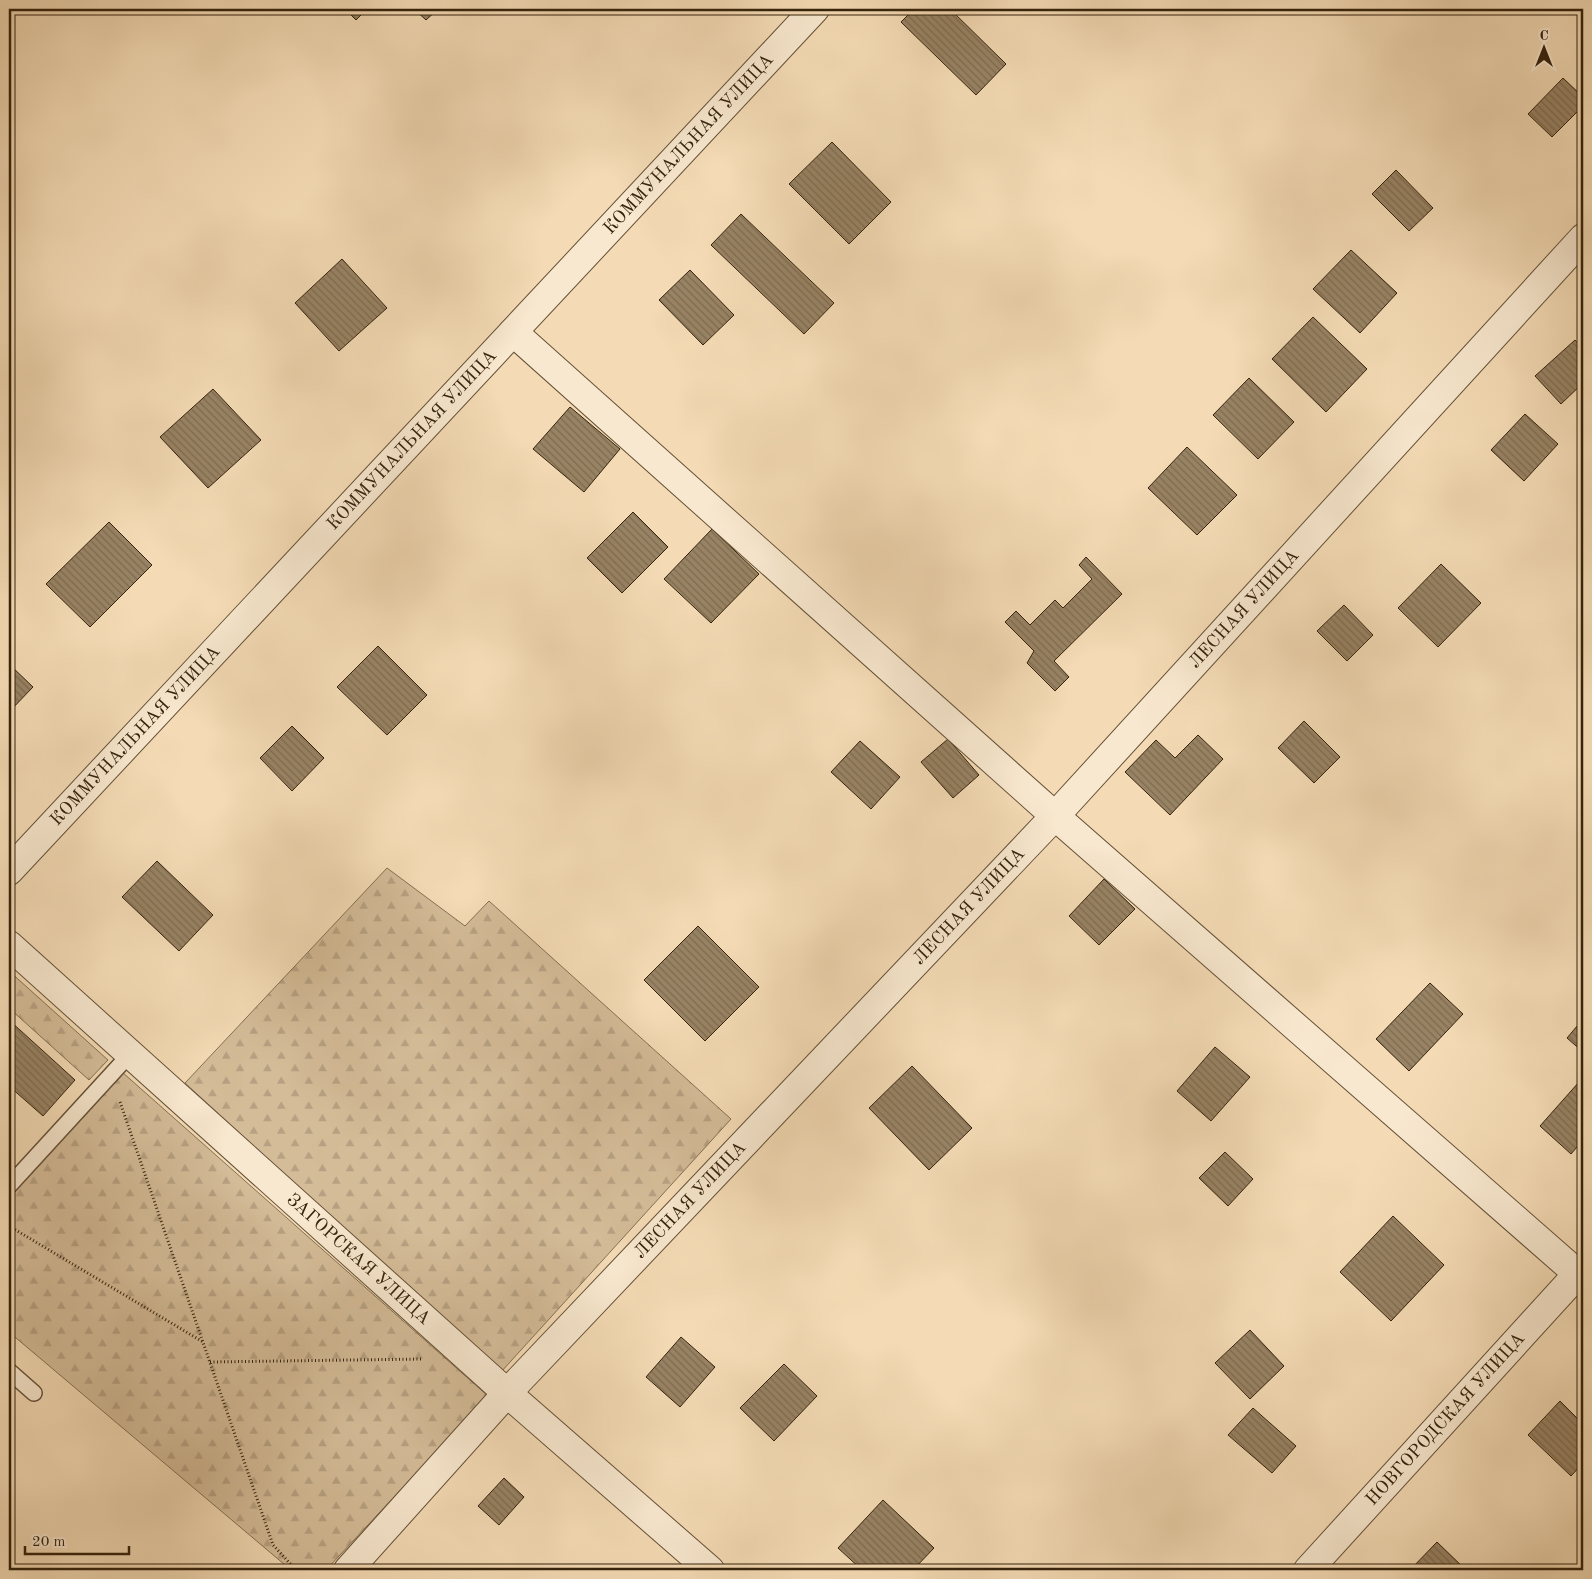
<svg xmlns="http://www.w3.org/2000/svg" width="1592" height="1579" font-family="'Old Standard TT',serif">
<defs>
<pattern id="forest-firs" width="22" height="20" patternUnits="userSpaceOnUse" patternTransform="scale(1.25)"><rect width="22" height="20" fill="#d4bc98"/><path d="M5 1l3.5 6h-7zM16 11l3.5 6h-7z" fill="#b7a182"/></pattern>
<pattern id="building-back-hatch" width="6" height="6" patternUnits="userSpaceOnUse" patternTransform="scale(1.25)"><rect width="6" height="6" fill="#988364"/><path d="M-1 5l2 2M0 0l6 6M5-1l2 2" fill="none" stroke="#7d6b51"/></pattern>
</defs>
<rect width="100%" height="100%" fill="#f4dbb5"/>
<filter id="stains"><feTurbulence type="fractalNoise" baseFrequency=".004" numOctaves="4"/><feColorMatrix values="0 0 0 0 .2 0 0 0 0 .09 0 0 0 0 .02 0 0 0 .5 -.17"/></filter>
<radialGradient id="worn" r=".72"><stop offset=".6" stop-color="#630" stop-opacity="0"/><stop offset="1" stop-color="#630" stop-opacity=".3"/></radialGradient>
<g fill="url(#forest-firs)" stroke="#847052">
<path d="M387,868L465,926L489,901L731,1119L501,1372L185,1083Z"/>
<path d="M9,971L108,1060L89,1080L9,1008Z"/>
<path d="M122,1072L488,1396L326,1570H291L9,1332V1198Z"/>
</g>
<g fill="url(#building-back-hatch)" stroke="#35230d">
<path d="M345,9H367L356,20Z"/>
<path d="M414,9H438L426,20Z"/>
<path d="M914,9H950L1006,64L976,95L901,22Z"/>
<path d="M1563,78L1583,97V106L1552,137L1528,114Z"/>
<path d="M832,142L891,202L849,244L789,184Z"/>
<path d="M1396,170L1433,208L1409,231L1372,194Z"/>
<path d="M741,214L834,303L804,334L711,245Z"/>
<path d="M1351,250L1397,293L1360,333L1313,289Z"/>
<path d="M342,259L387,308L339,351L295,303Z"/>
<path d="M690,270L734,315L703,345L659,300Z"/>
<path d="M1313,317L1367,369L1326,412L1272,359Z"/>
<path d="M1575,340L1583,349V383L1561,404L1535,376Z"/>
<path d="M1249,378L1294,422L1258,459L1213,415Z"/>
<path d="M213,389L261,440L208,488L160,437Z"/>
<path d="M570,407L620,449L584,492L533,449Z"/>
<path d="M1525,414L1558,444L1524,481L1491,450Z"/>
<path d="M1187,447L1237,495L1197,535L1148,488Z"/>
<path d="M633,512L668,547L622,593L587,558Z"/>
<path d="M109,522L152,565L90,627L46,584Z"/>
<path d="M712,529L759,574L711,623L664,579Z"/>
<path d="M1086,557L1122,594L1054,661L1069,677L1055,691L1027,663L1034,651L1005,622L1016,611L1030,625L1055,600L1063,608L1092,579L1079,565Z"/>
<path d="M1441,564L1481,603L1438,647L1398,608Z"/>
<path d="M1344,605L1373,635L1347,661L1317,631Z"/>
<path d="M378,646L427,695L387,735L337,687Z"/>
<path d="M9,664L33,687L9,712Z"/>
<path d="M1304,721L1340,757L1314,783L1278,748Z"/>
<path d="M292,726L324,758L292,791L260,758Z"/>
<path d="M1198,735L1223,759L1170,815L1125,772L1156,740L1175,758Z"/>
<path d="M948,739L979,775L953,798L921,762Z"/>
<path d="M860,741L900,777L871,809L831,772Z"/>
<path d="M157,861L213,915L179,951L122,897Z"/>
<path d="M1104,879L1135,909L1099,945L1069,916Z"/>
<path d="M698,926L759,987L705,1041L644,980Z"/>
<path d="M1430,983L1463,1014L1409,1071L1376,1039Z"/>
<path d="M1583,1019V1052L1567,1038Z"/>
<path d="M9,1020L75,1080L43,1116L9,1086Z"/>
<path d="M1215,1047L1250,1077L1211,1121L1177,1091Z"/>
<path d="M912,1066L972,1128L929,1170L869,1108Z"/>
<path d="M1579,1082L1583,1086V1140L1571,1154L1540,1126Z"/>
<path d="M1225,1152L1253,1179L1228,1206L1199,1178Z"/>
<path d="M1393,1216L1444,1265L1391,1321L1340,1272Z"/>
<path d="M1250,1330L1284,1366L1250,1399L1215,1363Z"/>
<path d="M681,1337L715,1367L680,1407L646,1377Z"/>
<path d="M784,1364L817,1396L774,1441L740,1408Z"/>
<path d="M1560,1401L1583,1424V1463L1571,1476L1528,1435Z"/>
<path d="M1253,1408L1296,1446L1272,1473L1228,1435Z"/>
<path d="M504,1478L524,1497L499,1525L478,1506Z"/>
<path d="M883,1500L934,1548L913,1570H862L838,1548Z"/>
<path d="M1437,1542L1466,1570H1410Z"/>
</g>
<g fill="none" stroke-linecap="round" stroke-linejoin="round">
<defs>
<g id="lane">
<path d="M9,1186L130,1054"/>
<path d="M9,1371L34,1393"/>
</g>
<g id="street">
<path d="M513,332L1055,816L1578,1274"/>
<path id="s1" d="M9,871L815,9"/>
<path id="s2" d="M9,945L507,1393L710,1570"/>
<path id="s3" d="M348,1570L507,1393L1055,816L1583,238"/>
<path id="s4" d="M1308,1570L1583,1268"/>
</g>
</defs>
<use href="#lane" stroke="#655137" stroke-width="18"/>
<use href="#street" stroke="#655137" stroke-width="30"/>
<g stroke="#35230d" stroke-width="3" stroke-dasharray="1 2.5" stroke-linecap="butt">
<path d="M120,1102L273,1545L296,1570"/>
<path d="M9,1226L203,1342"/>
<path d="M210,1362L422,1359"/>
</g>
<use href="#lane" stroke="#f8e8cf" stroke-width="15"/>
<use href="#street" stroke="#f8e8cf" stroke-width="28"/>
</g>
<g text-anchor="middle" dominant-baseline="central" stroke-width="4.5" stroke-linejoin="round" paint-order="stroke">
<g font-size="18" fill="#35230d" stroke="#f8e8cf">
<text stroke="none"><textPath href="#s1" startOffset="995">КОММУНАЛЬНАЯ УЛИЦА</textPath></text>
<text stroke="none"><textPath href="#s1" startOffset="590">КОММУНАЛЬНАЯ УЛИЦА</textPath></text>
<text stroke="none"><textPath href="#s3" startOffset="1314">ЛЕСНАЯ УЛИЦА</textPath></text>
<text stroke="none"><textPath href="#s1" startOffset="185">КОММУНАЛЬНАЯ УЛИЦА</textPath></text>
<text stroke="none"><textPath href="#s3" startOffset="909">ЛЕСНАЯ УЛИЦА</textPath></text>
<text stroke="none"><textPath href="#s3" startOffset="504">ЛЕСНАЯ УЛИЦА</textPath></text>
<text stroke="none"><textPath href="#s2" startOffset="470">ЗАГОРСКАЯ УЛИЦА</textPath></text>
<text stroke="none"><textPath href="#s4" startOffset="204">НОВГОРОДСКАЯ УЛИЦА</textPath></text>
</g>
</g>
<rect width="1592" height="1579" fill="none" stroke="#f4dbb5" stroke-width="30"/>
<rect x="10" y="10" width="1572" height="1559" fill="none" stroke="#35230d" stroke-width="2.5"/>
<rect x="15" y="15" width="1562" height="1549" fill="none" stroke="#35230d"/>
<g transform="translate(1544 48)" stroke="#f8e8cf" stroke-width="4" paint-order="stroke">
<path d="M0-4L9 19L0 12L-9 19Z" fill="#35230d"/>
<text y="-8" font-size="14" font-weight="bold" text-anchor="middle" fill="#35230d">С</text>
</g>
<path d="M25 1546v8h104v-8" fill="none" stroke="#35230d" stroke-width="2.5"/>
<text x="32" y="1546" font-size="15" fill="#35230d" stroke="#f8e8cf" stroke-width="4" paint-order="stroke">20 m</text>
<rect width="100%" height="100%" filter="url(#stains)"/>
<rect width="100%" height="100%" fill="url(#worn)"/>
</svg>
